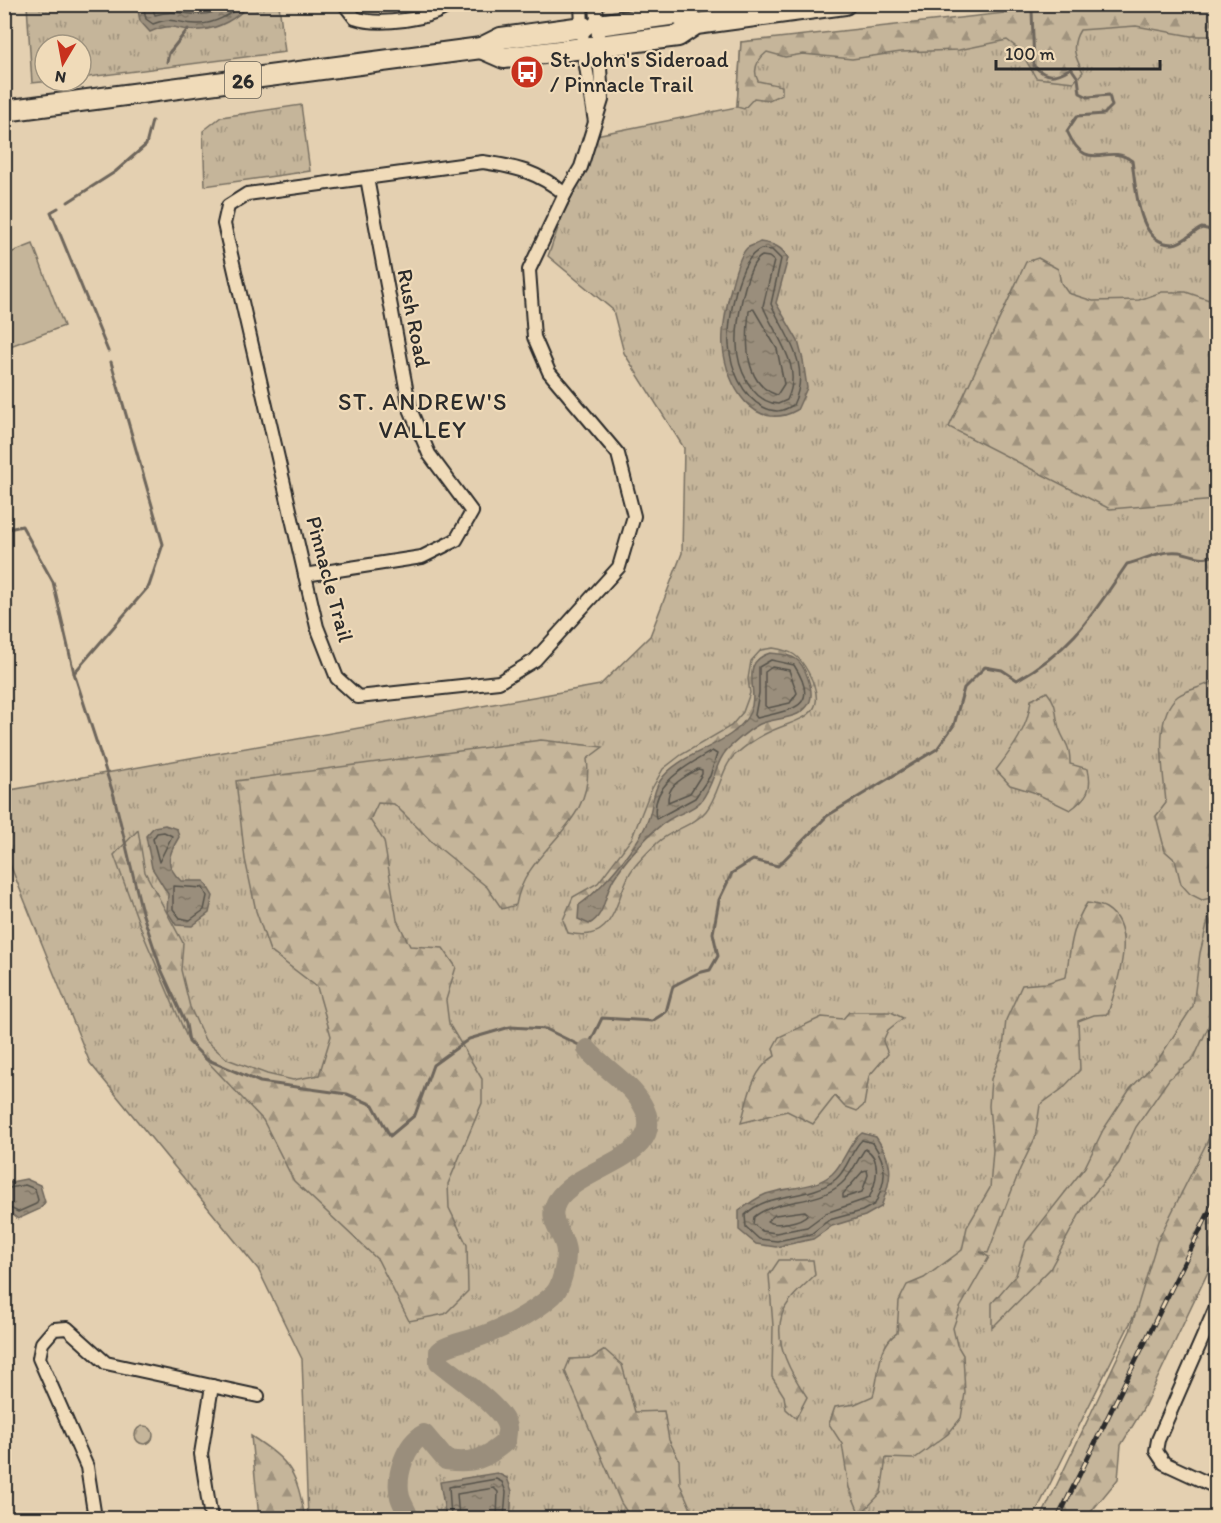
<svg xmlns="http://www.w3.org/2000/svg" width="1221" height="1523" font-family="Itim,sans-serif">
<defs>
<pattern id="grass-tufts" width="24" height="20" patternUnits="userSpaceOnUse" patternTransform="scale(1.5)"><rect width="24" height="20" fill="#c5b59a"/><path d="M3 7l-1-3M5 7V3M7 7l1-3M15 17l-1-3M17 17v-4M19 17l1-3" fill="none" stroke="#a0937e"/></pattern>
<pattern id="forest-firs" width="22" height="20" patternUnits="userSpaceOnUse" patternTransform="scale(1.5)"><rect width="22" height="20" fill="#c5b59a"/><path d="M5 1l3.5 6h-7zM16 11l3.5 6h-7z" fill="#a0937e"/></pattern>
<pattern id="water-ripples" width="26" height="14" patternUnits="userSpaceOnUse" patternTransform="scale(1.5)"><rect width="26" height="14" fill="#9a8e7b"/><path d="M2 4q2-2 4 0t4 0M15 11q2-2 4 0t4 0" fill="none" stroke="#7e7465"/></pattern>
</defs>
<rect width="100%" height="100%" fill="#e4d0b1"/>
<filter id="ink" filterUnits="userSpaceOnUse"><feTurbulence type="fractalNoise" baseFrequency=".0167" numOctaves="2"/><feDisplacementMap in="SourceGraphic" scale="12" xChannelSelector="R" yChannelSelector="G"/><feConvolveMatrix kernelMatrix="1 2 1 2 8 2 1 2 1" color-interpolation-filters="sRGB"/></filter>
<g filter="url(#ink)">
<g fill="url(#grass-tufts)" stroke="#787062" stroke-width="1.5">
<path d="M27,5H279L285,52L81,78V45H45V81H52L32,83Z"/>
<path d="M1216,5V1151L1033,1518H308L302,1359L258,1269L90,1063L5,852V791L600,685L650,636L682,553L684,448L624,353L613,310L548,256L591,136L737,107L741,42Z"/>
<path d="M301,105L310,171L205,186L203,131L221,117Z"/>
<circle cx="144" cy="1435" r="9"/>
</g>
<g fill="url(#forest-firs)" stroke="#787062" stroke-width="1.5">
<path d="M1076,5H1216V36H1191L1136,26L1080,30C1070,46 1075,57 1083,72L1074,82L1036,78L1020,50L1007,40L959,50L901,52L852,59L803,54L785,57L767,52C757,60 752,69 758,81L782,86V94L769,100L754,98L744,109L737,107L741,42Z"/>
<path d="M1038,258L1058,269L1061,283L1068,293L1093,301L1139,300L1162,292H1186L1212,301L1216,299V500L1110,509L949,427L1026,262Z"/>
<path d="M773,648C792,651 799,655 808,672C834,720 795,718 765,734C755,739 744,747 735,755C722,766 719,795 706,811C694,826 672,829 657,843C649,851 636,863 630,873C614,903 615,944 568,933L563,920L573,897L598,883L632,838L650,792L663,769L681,755L731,726L743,712L750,693L748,679L751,661L761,650Z"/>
<path d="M1216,679V897L1202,900L1190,894L1181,884L1175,860L1165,851L1156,816L1166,803C1164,775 1152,716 1178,696C1189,688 1205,688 1216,679Z"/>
<path d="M1047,692C1059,707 1054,712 1059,728C1065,745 1070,743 1070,764L1088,769C1093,789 1087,798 1070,810L1033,792L1010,785L996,770C1013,748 1028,728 1031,700Z"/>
<path d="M541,740L603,747L587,759C596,829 526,845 516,905L502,909L487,887L432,842L394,804L378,803L370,820L384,841L397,920L410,946L443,948L456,967L446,1000L449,1024L482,1079V1103L448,1184L449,1208L467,1245L468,1291L445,1314L409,1321L378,1260L294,1181L263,1120L189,1042L143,934L114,855L138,830L145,872L183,943L181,970L190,1007L205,1040L227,1059L267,1074L293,1080L319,1075L331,1036L317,987L270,951L256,911L245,859L236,781Z"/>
<path d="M1087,903C1093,904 1101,905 1106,908C1139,928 1116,985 1108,1014L1094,1015L1078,1021L1080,1070L1062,1089L1040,1105L1035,1138L1020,1169L988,1253L980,1252L989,1257L960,1308L953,1328L957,1345L963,1355L965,1393L961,1418L948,1434L914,1459L886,1458L881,1493L860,1515L849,1488L842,1444L829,1424L835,1407L855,1404L873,1396C880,1374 877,1346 897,1333L899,1301L907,1285L924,1278L962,1250L967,1227L990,1188L993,1150L989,1106L991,1079L1003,1048L1006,1020L1022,985L1046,983L1066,977C1070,951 1072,925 1087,903Z"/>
<path d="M1210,912H1216V1010L1194,1058L1169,1079L1136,1127L1119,1163L1084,1206L1050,1269L992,1328V1303L1016,1275L1026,1242L1085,1167L1103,1130L1130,1089L1158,1060L1193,1006L1200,953Z"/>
<path d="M849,1012H891L903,1018L888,1030L883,1041L888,1054L869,1076L864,1105L857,1111L844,1106L835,1096L813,1124L787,1111L741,1123C748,1099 752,1069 775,1056L773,1048L779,1037L822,1017L843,1019Z"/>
<path d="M1216,1124V1255L1143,1409L1121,1445L1118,1479L1086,1518H1041L1130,1331L1157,1242Z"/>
<path d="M779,1260H813L815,1275C804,1286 787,1299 782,1315C773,1343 792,1375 807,1397L796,1418L786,1409L784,1396L772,1377L773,1326L769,1275Z"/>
<path d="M605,1350L622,1365L635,1412L664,1411L669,1440L679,1460L680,1484L690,1507L691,1518H631L621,1503L565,1371L570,1359L592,1358Z"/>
<path d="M251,1436C292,1463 296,1471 305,1518H259Z"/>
</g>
<path fill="#c5b59a" stroke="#787062" stroke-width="1.5" d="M33,244L64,326L5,348V255Z"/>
<g fill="url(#water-ripples)" stroke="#6e665b" stroke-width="1.5">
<path d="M137,5V4L249,5C237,18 219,29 200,30C177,33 178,20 150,32L140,21Z"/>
<path d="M760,242C774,244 781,246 788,258L776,303L798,341L803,360L807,388L797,410C754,434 726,385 723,346C721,327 734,261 747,248C750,246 757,244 760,242Z"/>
<path d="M770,653C778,654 789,654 796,659C805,665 814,690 810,701C802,721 778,716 760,724C749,729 740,738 731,746C715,759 715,784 701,801C694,810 679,813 670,819C650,831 626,859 614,878C604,894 606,915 589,924L578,919L579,905C601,890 639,845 648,820C653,807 652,793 660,781C680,750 734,747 750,712C760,689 738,663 770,653Z"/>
<path d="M165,825L177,829L179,837C168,855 164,865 181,881H204L213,896L209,913L192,926L176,925L167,911L168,894L152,868L146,836L154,827Z"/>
<path d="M862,1133L876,1137C895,1166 892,1176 881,1207L865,1216L832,1226L813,1239L776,1247L756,1244L739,1230V1211C748,1204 756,1198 766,1194C788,1186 813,1190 832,1174C845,1162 848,1143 862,1133Z"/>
<path d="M26,1179L40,1185L45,1202L40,1209L18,1219L5,1209V1183Z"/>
<path d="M497,1473L507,1478L512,1491L510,1518H446L440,1482Z"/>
</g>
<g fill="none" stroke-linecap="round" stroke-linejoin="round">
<g stroke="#57534b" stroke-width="1.5">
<path d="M143,4L146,19L153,24C175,15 178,25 199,24C213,24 232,15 241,4"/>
<path d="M151,4L155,15C183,6 200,25 231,4"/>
<path d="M761,249L772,250L781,259L771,304C787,339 812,365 793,405C782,412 775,413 763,407C742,396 731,369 729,345C727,322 738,258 761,249Z"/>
<path d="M762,256L769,257L774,261L763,306C775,337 804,365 787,400L778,404C751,402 737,367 737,344C736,326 745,264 762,256Z"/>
<path d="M753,308L777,349L784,384L777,395C743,384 746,340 749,311Z"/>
<path d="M771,660L794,665C822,709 791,709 757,718L755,715L759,693V667Z"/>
<path d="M772,667L789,670L797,693L790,703L768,708L765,706V672Z"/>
<path d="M712,751L717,754L710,776L695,798L656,819C649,784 688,765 712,751Z"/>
<path d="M698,769L702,770V774L690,793L668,802C667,784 685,777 698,769Z"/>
<path d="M164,832L172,836L159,862L153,839L157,833Z"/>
<path d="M173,886L203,888L207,896L204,910L190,920L180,918L173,909Z"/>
<path d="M862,1140L873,1143C888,1166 887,1179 875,1204L862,1211L829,1220L811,1234L777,1241L759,1239L746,1227L745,1215C770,1190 809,1201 836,1179C848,1169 851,1150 862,1140Z"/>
<path d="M865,1149C883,1158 876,1184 869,1198L826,1213L807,1227L776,1233L762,1231L753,1224L754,1217C778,1197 816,1206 841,1184C852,1175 857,1160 865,1149Z"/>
<path d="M867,1170L868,1175L862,1192L843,1198V1194L863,1171Z"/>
<path d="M4,1189L25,1185L35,1189L38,1200L36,1204L18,1212L4,1205"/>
<path d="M805,1211L808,1214C801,1222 776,1227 767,1221L775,1215Z"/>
<path d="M451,1518L449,1487L496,1479L502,1482L506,1492L504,1518"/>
<path d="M459,1518L457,1494L494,1488L498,1492L497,1518"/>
</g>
<g stroke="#6e665b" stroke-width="3">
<path d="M1032,10L1034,66C1047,79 1056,77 1071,68L1078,78L1080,93L1088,97L1109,95L1112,106L1104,114L1077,116L1067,131C1088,177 1106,141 1132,161C1136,186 1137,245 1173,244C1184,243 1192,232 1202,228L1216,231"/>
<path d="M167,62L169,53L188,29"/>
<path d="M68,202L115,172L146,145L152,121"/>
<path d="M58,208L51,212L108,351"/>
<path d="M111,362L163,544L149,586L74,673L114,796L142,912L161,969L186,1024L189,1042L206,1059L260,1082L347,1094L373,1105L390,1136L415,1115L433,1065L469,1039L510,1027L546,1029L587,1049L602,1018L652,1021L666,1012L673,986L698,973L710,970L718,956L713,933L719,900L732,873L753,860L778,866L827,816L937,749L954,725L964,688L985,667L1002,670L1017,680C1073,649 1092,615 1127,564C1145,560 1159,550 1179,552C1192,554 1204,562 1216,554"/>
<path d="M4,530L22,526L53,582L74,673"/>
</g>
<path stroke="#9a8e7b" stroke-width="20" d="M409,1518C407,1511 402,1504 400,1497C395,1476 405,1444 424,1434L446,1460C473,1464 486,1459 506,1441C506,1437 508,1430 507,1427C503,1407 455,1376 439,1362V1351C449,1345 458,1343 469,1340C497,1332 531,1315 553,1295C562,1287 566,1264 566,1252C566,1234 545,1222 557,1201C579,1165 673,1157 642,1104C629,1082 604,1069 587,1049"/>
<defs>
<g id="minor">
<path d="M344,4L355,18C377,26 433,20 450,4"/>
<path d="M581,4L583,48L595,122"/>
<path d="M483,162C517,167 538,172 565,194L529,270L534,337L549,372L618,454L634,516L619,567L535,660L499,682L358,697L337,678L317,627L224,224L228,206L247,194Z"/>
<path d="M565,194L581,167L602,100L596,4"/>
<path d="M305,575L422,557L456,540L472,512L429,454L410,409L367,178"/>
<path d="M1216,1307L1158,1440L1156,1451L1164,1463L1216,1487"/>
<path d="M95,1518L87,1467L39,1358L42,1343L54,1329L67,1328L106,1363L258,1396"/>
<path d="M211,1518L201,1454L212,1386"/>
</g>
<g id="primary">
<path d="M598,25L677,14L696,24"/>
<path d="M481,48L504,58L678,36L696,24L845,4"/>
<path d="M4,111L481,48L501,38L583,27"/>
</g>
</defs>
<use href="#minor" stroke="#2b2b2b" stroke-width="16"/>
<use href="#primary" stroke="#2b2b2b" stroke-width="24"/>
<use href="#minor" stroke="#f0dbb9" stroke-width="12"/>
<use href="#primary" stroke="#f0dbb9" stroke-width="20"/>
<defs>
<path id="rail" d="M1058,1518L1216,1198"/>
</defs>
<use href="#rail" stroke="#2b2b2b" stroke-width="5"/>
<use href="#rail" stroke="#f0dbb9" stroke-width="3" stroke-dasharray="9" stroke-linecap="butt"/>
</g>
</g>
<defs>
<symbol id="bus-disc" viewBox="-11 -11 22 22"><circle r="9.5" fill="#c8321e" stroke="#f0dbb9"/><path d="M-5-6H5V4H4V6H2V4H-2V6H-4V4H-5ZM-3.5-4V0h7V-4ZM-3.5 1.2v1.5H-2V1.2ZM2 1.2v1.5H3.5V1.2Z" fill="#fff"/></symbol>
</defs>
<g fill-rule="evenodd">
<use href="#bus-disc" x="508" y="53" width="38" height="38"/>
</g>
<g text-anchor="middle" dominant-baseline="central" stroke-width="4.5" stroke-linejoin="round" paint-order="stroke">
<rect fill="#f0dbb9" stroke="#666056" stroke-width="1.5" x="225" y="62" width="36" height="36" rx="4.5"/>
<g font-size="21" font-weight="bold" fill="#2b2b2b">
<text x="243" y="80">26</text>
</g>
<g font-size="22" fill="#2b2b2b" stroke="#f0dbb9" text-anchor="start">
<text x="550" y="59">St. John's Sideroad<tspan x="550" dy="25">/ Pinnacle Trail</tspan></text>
</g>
<g font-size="22" fill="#2b2b2b" stroke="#f0dbb9">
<text transform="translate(414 318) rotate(79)">Rush Road</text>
<text transform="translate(330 579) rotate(75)">Pinnacle Trail</text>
</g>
<g font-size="24" letter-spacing="1.5" fill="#2b2b2b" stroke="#f0dbb9">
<text x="423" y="401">ST. ANDREW'S<tspan x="423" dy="28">VALLEY</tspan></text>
</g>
</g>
<rect width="1221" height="1523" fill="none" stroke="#f0dbb9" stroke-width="24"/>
<rect x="12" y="12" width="1197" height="1499" fill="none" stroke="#2b2b2b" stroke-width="2" filter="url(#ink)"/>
<g transform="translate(63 63) rotate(190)"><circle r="28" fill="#f0dbb9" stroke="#a19580" stroke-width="1.5"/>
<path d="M0-4.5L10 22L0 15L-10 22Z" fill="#c8321e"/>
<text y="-9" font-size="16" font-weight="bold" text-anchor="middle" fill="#2b2b2b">N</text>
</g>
<path d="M996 60v9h164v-9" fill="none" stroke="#2b2b2b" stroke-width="3"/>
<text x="1005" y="60" font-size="18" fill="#2b2b2b" stroke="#f0dbb9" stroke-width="4.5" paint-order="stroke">100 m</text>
</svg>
